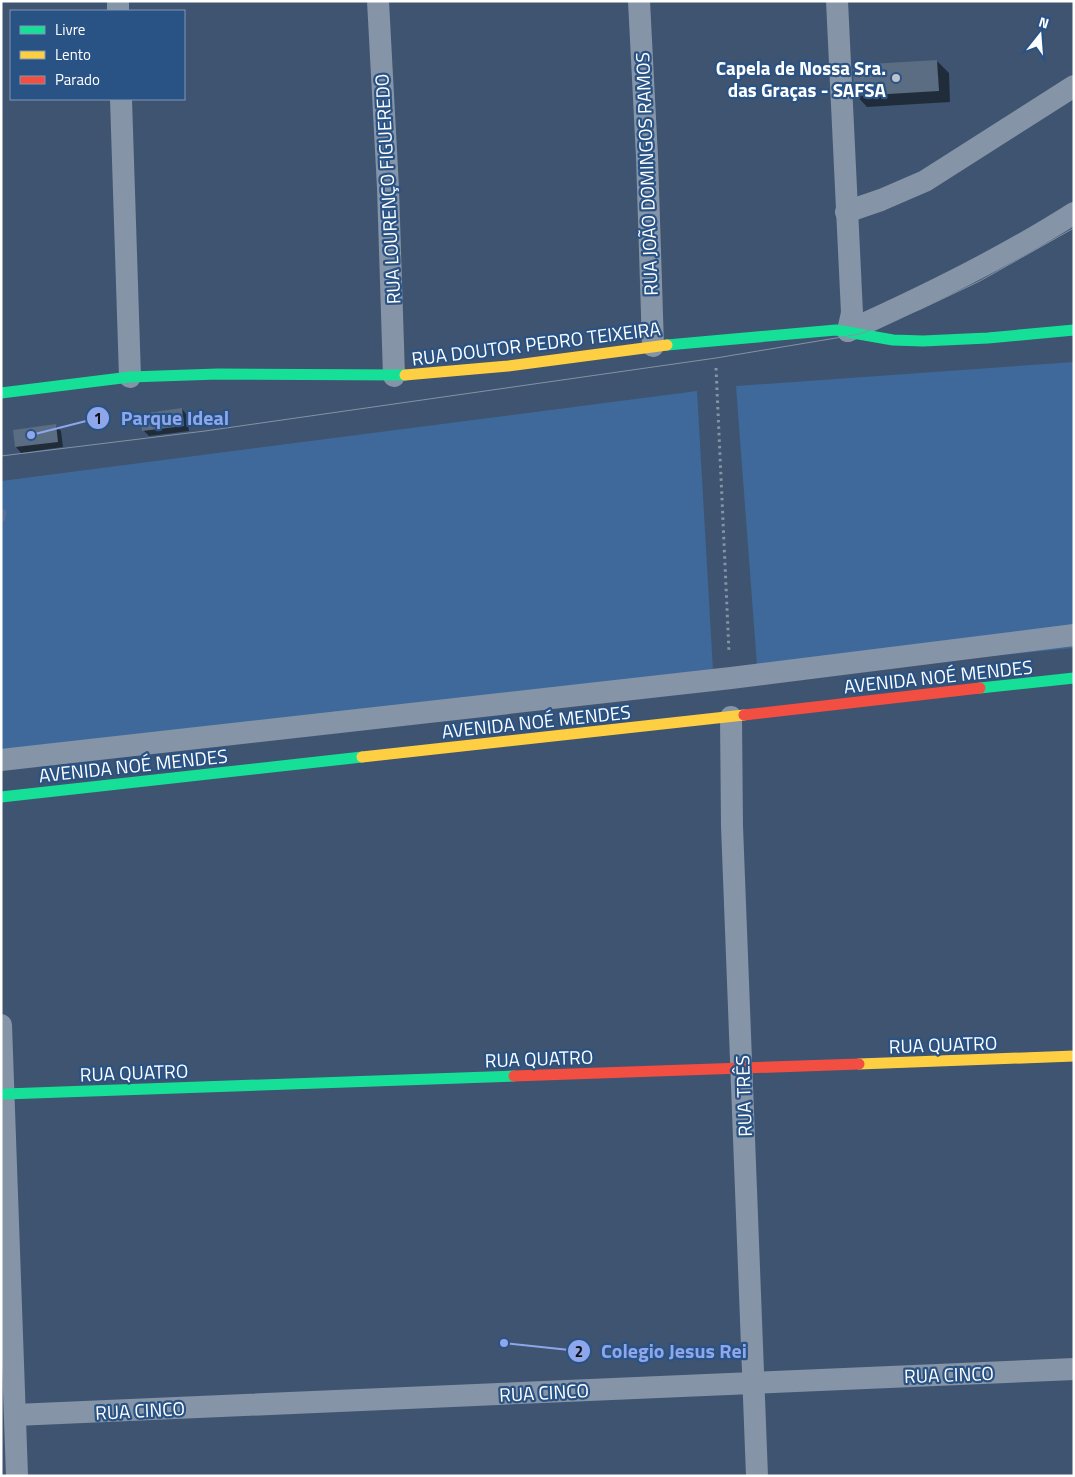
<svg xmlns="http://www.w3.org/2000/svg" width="1075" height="1477" font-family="'Titillium Web',sans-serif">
<rect width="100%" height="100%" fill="#3e5470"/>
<g fill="#3e699a">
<path d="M1074,362V648L758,679L736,386Z"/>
<path d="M697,391L714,688L1,769V481Z"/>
</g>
<g fill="#0007">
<path d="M937,61L949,73L950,102L867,107L856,95Z"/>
<path d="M182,409L187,415L189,431L149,436L143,430Z"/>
<path d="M56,426L61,431L63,447L21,453L16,447Z"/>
</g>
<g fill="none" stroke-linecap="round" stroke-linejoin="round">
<path stroke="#557093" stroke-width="9" d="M1,518L2,513"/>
</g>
<g fill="#5b6d82">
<path d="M937,60L939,91L854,96L853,65Z"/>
<path d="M182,408L184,426L142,431L140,414Z"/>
<path d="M56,424L58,442L15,447L13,430Z"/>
</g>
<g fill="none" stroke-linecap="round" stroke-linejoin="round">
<path stroke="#8594a6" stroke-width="3" stroke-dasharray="2.5 4" stroke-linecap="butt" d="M716,368L729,652"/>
<g stroke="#8594a6" stroke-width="22">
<path d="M118,1V11"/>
<path d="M378,1L388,188L394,376"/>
<path d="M639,1L647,157L653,346"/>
<path d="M837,1L852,313L848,331"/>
<path d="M121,99L130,377"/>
<path d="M846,212L881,200L925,181L1074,86"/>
<path d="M848,331C926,296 1002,259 1074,213"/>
<path d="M731,717L732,826L757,1476"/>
<path d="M1,760L731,678L1074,635"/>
<path d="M1,1025L17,1476"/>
<path d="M15,1415L1074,1369"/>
</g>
<g stroke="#16e098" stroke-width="11">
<path d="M667,345L836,330L893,340L923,341L988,338L1074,330"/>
<path d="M1,393L130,377L218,374L405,375"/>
<path d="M980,688L1074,678"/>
<path d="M1,797L362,757"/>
<path d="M5,1094L514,1076"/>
</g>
<g stroke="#ffcf43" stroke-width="11">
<path d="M405,375L508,366L667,345"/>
<path d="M362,757L744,715"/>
<path d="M859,1064L1074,1056"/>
</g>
<g stroke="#f24e42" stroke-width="11">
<path d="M744,715L980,688"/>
<path d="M514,1076L859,1064"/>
</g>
<path stroke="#8493a5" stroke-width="1" d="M1,456L205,431L716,358L860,334L921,309L980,281L1074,228"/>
</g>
<circle fill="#bbc3cd" stroke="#295285" stroke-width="2" cx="896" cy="78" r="5"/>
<g text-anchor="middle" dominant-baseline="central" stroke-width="4.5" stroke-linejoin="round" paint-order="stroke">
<g font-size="19" font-weight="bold" fill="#fff" stroke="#295285" text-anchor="end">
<text x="886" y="67">Capela de Nossa Sra.<tspan x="886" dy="22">das Graças - SAFSA</tspan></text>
</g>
<g font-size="19" fill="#fff" stroke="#295285">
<text transform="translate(646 174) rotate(-92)">RUA JOÃO DOMINGOS RAMOS</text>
<text transform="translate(387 189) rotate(-93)">RUA LOURENÇO FIGUEREDO</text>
<text transform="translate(536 343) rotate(-7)">RUA DOUTOR PEDRO TEIXEIRA</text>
<text transform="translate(938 676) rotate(-6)">AVENIDA NOÉ MENDES</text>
<text transform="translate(536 721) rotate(-6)">AVENIDA NOÉ MENDES</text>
<text transform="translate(133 765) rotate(-6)">AVENIDA NOÉ MENDES</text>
<text transform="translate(943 1044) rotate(-2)">RUA QUATRO</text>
<text transform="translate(539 1058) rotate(-2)">RUA QUATRO</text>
<text transform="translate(134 1072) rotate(-2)">RUA QUATRO</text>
<text transform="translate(743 1096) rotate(-92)">RUA TRÊS</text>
<text transform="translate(949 1374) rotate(-2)">RUA CINCO</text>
<text transform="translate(544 1392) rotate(-3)">RUA CINCO</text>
<text transform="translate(140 1410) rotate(-3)">RUA CINCO</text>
</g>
</g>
<path fill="none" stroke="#8ea6ec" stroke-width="2" d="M31 435L98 418M504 1343L579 1351"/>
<g fill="#8ea6ec" stroke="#295285" stroke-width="2">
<circle cx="31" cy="435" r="5"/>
<circle cx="504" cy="1343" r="5"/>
<circle cx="98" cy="418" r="12"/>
<circle cx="579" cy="1351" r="12"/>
</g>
<g font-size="15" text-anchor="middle" font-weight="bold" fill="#111">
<text x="98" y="424">1</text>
<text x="579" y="1357">2</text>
</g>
<g font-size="20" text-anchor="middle" font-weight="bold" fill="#8ea6ec" stroke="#295285" stroke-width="4.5" stroke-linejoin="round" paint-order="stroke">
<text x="175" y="425">Parque Ideal</text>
<text x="674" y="1358">Colegio Jesus Rei</text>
</g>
<rect width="1075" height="1477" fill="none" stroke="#ffffff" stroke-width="5"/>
<rect x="10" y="10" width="175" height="90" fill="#295285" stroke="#7f97b6"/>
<rect x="20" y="26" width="25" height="8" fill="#16e098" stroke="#7f97b6"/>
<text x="55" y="35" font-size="15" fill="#ffffff">Livre</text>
<rect x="20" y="51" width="25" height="8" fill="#ffcf43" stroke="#7f97b6"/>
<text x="55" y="60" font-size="15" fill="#ffffff">Lento</text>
<rect x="20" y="76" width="25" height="8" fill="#f24e42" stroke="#7f97b6"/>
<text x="55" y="85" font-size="15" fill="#ffffff">Parado</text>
<g transform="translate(1040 35) rotate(17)" stroke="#295285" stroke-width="4" paint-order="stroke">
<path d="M0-4L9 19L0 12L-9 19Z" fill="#ffffff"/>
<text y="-8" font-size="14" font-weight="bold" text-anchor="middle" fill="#ffffff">N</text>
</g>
</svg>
